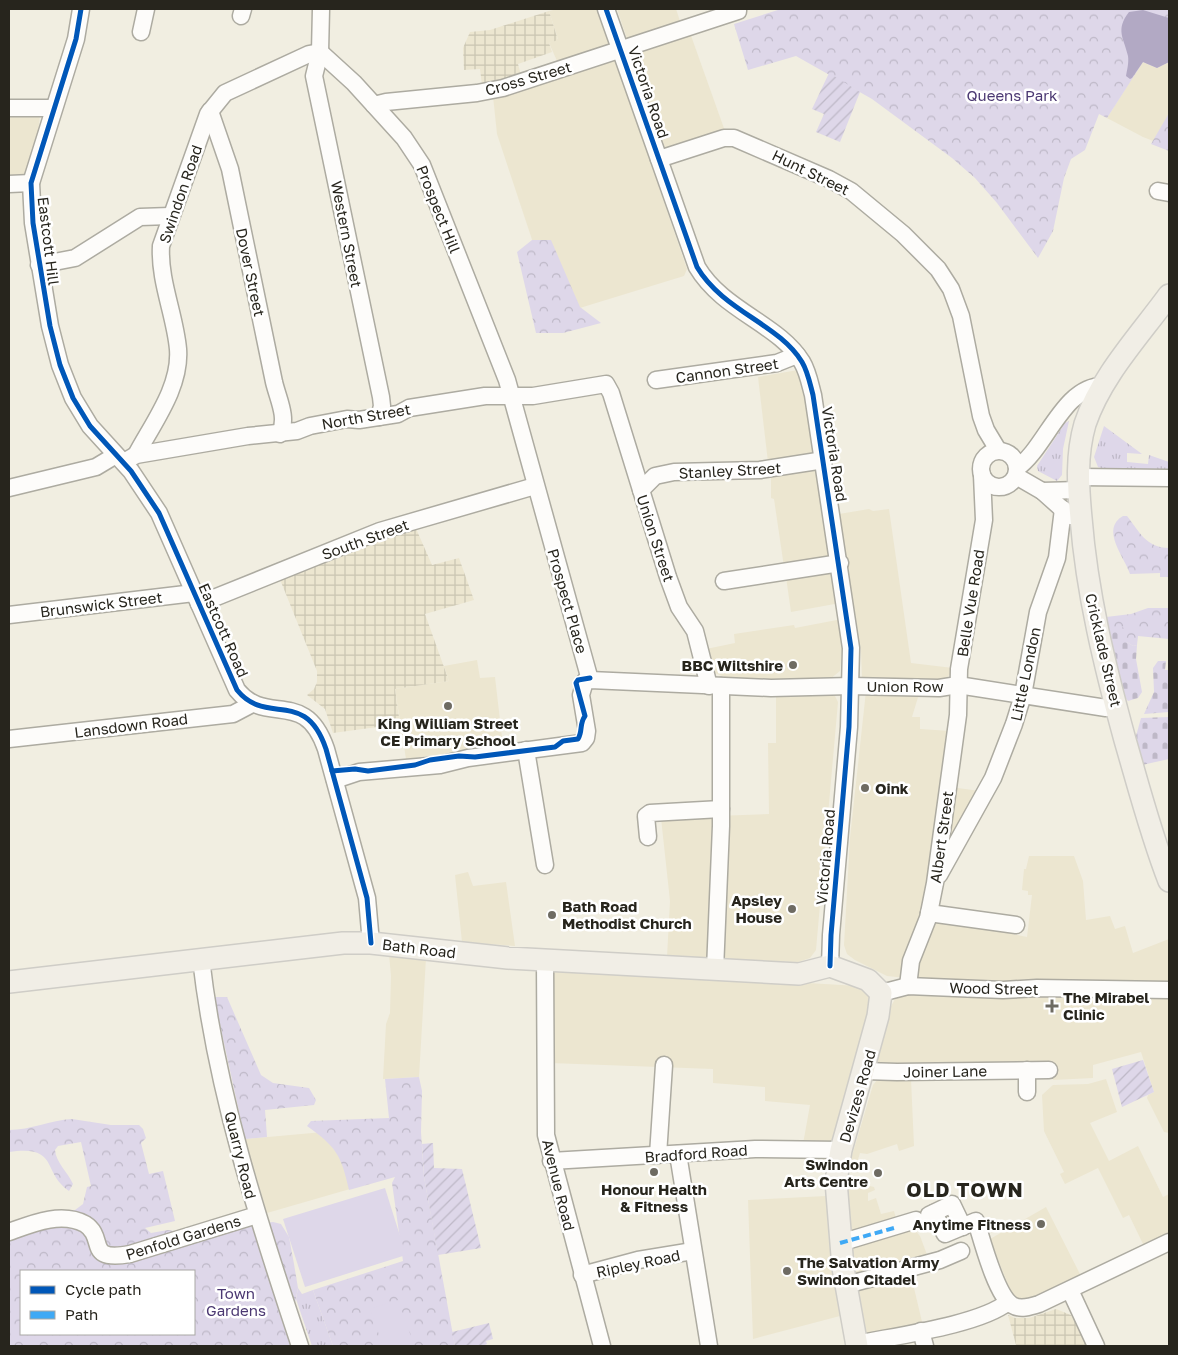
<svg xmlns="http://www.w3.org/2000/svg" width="1178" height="1355" font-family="'Golos Text',sans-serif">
<defs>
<pattern id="industrial-grid" width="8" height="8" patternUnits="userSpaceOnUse" patternTransform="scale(1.25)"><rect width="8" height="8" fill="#ece6d0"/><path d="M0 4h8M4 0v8" fill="none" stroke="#cac5b2"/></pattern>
<pattern id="grass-tufts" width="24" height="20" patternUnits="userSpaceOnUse" patternTransform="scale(1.25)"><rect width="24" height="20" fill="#ded7e9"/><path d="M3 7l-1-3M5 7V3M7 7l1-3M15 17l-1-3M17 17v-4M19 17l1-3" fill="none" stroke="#beb8c7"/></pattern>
<pattern id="forest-crowns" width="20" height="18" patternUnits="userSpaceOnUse" patternTransform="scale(1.25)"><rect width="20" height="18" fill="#ded7e9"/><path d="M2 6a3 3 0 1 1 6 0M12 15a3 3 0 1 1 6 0" fill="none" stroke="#beb8c7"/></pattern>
<pattern id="cemetery-stones" width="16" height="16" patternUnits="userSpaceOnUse" patternTransform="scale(1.25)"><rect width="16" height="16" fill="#ded7e9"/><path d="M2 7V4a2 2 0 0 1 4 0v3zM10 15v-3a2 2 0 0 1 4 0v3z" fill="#beb8c7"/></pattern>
<pattern id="garden-furrows" width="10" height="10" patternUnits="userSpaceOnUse" patternTransform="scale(1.25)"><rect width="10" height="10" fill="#ded7e9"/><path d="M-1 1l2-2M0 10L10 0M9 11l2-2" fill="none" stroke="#beb8c7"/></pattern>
</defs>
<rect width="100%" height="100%" fill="#f1eee1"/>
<g fill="#ece6d0">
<path d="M557,9H598L610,45L558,63L549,43L558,39L549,11Z"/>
<path d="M617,9H676L680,21L627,39Z"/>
<path d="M689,30L726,134L667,153L631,50Z"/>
<path d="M614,56L687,269L684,276L557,315L497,134L493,96Z"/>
<path d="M1143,61L1157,68L1169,62V147L1143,137L1107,118Z"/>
<path d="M40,115L38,134L24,179L9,180V116Z"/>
<path d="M798,370L803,385L816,455L768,462L758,377Z"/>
<path d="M816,468L833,559L784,567L774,499L771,498V476Z"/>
<path d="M869,509L873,511L889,509L911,663L953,668L951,673L944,681H862L861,649L839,514Z"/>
<path d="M835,569L840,603L791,612L786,577Z"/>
<path d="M842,619V651L840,671L830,679L765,681L727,678L715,673L706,649L735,643L734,634L794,625L795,628Z"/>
<path d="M477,660L480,678L495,677L503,746L406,759L395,689L449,681L444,666Z"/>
<path d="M866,691L919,694L912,717H920V729L950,731L933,871L906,978L887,976L855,960L847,954L844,945L850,838Z"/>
<path d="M824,695L835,696L838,702L816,950L810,958L798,962L667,957L670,901L661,818L769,814L768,743H776V696Z"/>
<path d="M950,787L980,791L948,856Z"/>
<path d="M1029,856H1074L1083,881L1086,920L1110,916L1115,929L1125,926L1133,953L1169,939V986L914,982L915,965L931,917L1027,937L1032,895H1028V891L1022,890L1024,869H1026Z"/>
<path d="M468,872L473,886L506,882L515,946L462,942L455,875Z"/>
<path d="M389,954L426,958L419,1077L383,1079L386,1024L390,1013L391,976Z"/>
<path d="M552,968L858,986L872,996L836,1143L803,1144L810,1105L765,1101V1087L713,1083V1069L550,1063Z"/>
<path d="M903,995L1169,998V1133L1164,1132L1147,1098L1148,1095L1154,1092L1141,1052L1093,1065V1078L1053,1080L1049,1070L875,1065L888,1012L895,999Z"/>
<path d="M878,1079H911L914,1146L899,1151L897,1144L867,1154L860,1153L856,1166H849L873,1085Z"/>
<path d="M1106,1079L1117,1112L1090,1123L1109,1161L1138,1146L1163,1197L1169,1194V1233L1144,1246L1129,1215L1123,1218L1098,1168L1065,1184L1060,1174L1064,1172L1044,1131L1042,1095L1053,1085L1088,1084Z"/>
<path d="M390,1126L395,1176L267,1213L245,1139Z"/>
<path d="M857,1183L874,1187L875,1190L868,1193V1201L876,1198L881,1214L894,1211L897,1222L851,1235L846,1206V1185Z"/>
<path d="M826,1196L829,1243L840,1316L753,1339L748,1200Z"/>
<path d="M1046,1207L1081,1276L1037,1298L1025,1301L1017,1299L1010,1290L990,1239Z"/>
<path d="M913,1228L920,1236L929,1260L855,1278L852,1247Z"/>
<path d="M908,1274L911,1288H914L923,1326L867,1338L857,1286Z"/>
</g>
<g fill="url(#industrial-grid)">
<path d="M549,11L558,40L549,43L552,52L518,64L521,75L482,85L480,69L464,70L463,48L470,32L490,30Z"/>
<path d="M414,524L432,565L459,558L474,600L425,614L449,681L395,689L400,724L333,733L325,709L307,695L314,689L317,682V671L279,577Z"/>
<path d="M1056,1309L1071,1315L1087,1346H1012L1016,1345L1008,1315L1015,1318H1029Z"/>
</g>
<g fill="url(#grass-tufts)">
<path d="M1069,421L1063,449L1062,475L1057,481L1038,471L1037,466L1065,423Z"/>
<path d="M1104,426L1142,454L1127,453V462L1148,464L1149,455L1169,462V472L1105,469L1098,467L1094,457Z"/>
<path d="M298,1288L302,1294L313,1290L333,1346H312L296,1299Z"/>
</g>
<g fill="url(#forest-crowns)" fill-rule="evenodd">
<path d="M781,9H1169V62L1157,68L1143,62L1107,118L1099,114L1085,150L1071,159L1064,178L1053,231L1038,258L997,203L975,178L952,158L872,99L796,56L748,70L734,24Z"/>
<path d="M1169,113V151L1151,144Z"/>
<path d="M532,240H551L580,307L601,323L563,333H536L517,252Z"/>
<path d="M1123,516H1127C1139,531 1146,548 1169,548V577H1160V573L1130,574C1124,556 1100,529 1123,516Z"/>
<path d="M1148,608H1169V639L1138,636L1137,645L1133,646L1107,629L1106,617L1131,614Z"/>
<path d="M214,997H227L261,1075L273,1083L309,1088L316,1100L314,1105L265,1110L267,1137L245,1139Z"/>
<path d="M419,1077L422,1091L421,1132L424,1177L455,1346H333L313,1290L403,1261L392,1183L395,1177L349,1190C341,1154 336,1147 307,1126L311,1121L389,1118L385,1079Z"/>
<path d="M72,1119L111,1125H139L143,1129L146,1138L141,1143L149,1174L163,1171L175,1221L145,1228L151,1233L168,1230L180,1232L273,1222L281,1224L289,1237L294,1264L298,1288L294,1308V1346H9V1239L63,1211L75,1210L83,1204L87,1187L91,1186L81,1142L58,1146L55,1150C56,1163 68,1172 73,1184L69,1191C41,1172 60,1145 9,1152V1130C31,1130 50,1120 72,1119ZM21,1271H194V1334H21Z"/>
</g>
<g fill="url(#cemetery-stones)">
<path d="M1123,627L1127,642L1133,646L1137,645L1136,659L1142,692L1138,698L1128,701L1124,696L1107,629Z"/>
<path d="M1158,661H1166L1165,670H1169V712L1144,714L1154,692L1153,668Z"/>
<path d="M1169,717V759L1142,765L1136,736L1141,718Z"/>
</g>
<g fill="url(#garden-furrows)">
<path d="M829,73L860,92L840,142L816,132L824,114L812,109Z"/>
<path d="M1143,1060L1154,1092L1122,1107L1112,1069Z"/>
<path d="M433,1143L434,1168L462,1169L481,1248L438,1255L424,1177L422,1144Z"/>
<path d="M489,1323L493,1339L486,1341L487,1344L482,1346H455L452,1332Z"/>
</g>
<g fill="#ded7e9">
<path d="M385,1188L406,1255L305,1287L283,1219Z"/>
<path d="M398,1300L413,1342L399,1346H383L370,1309Z"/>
</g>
<path fill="#b2a9c4" d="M1143,10L1169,18V62L1157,68L1143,62L1132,78L1130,79L1126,76C1127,70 1129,63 1128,56C1124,38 1115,30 1129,12Z"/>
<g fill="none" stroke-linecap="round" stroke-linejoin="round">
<defs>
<g id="minor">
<path d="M81,9L76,39L31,183L33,223L50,326L60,365L73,398L90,426L131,471L159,513L237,690C267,727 305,687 326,749L367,898L371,943"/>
<path d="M321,9L320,52L314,76L381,397L382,406L379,417"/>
<path d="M606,9L697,267C723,311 779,324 802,362C808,372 810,384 813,395L851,648L849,727L831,935L830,966"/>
<path d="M241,16L243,9"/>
<path d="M141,32L146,9"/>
<path d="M320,52L354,83L404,138L422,165L507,380L590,680"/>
<path d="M374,105L386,102L477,93L503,88L738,11V9"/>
<path d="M9,108H53"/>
<path d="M210,111L230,169L274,382C278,399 288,417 280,434"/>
<path d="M659,159L724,138H734L829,179L851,191L903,234L938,269L951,289L961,316L981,416L986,430L998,450"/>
<path d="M9,184L31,183"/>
<path d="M1158,191L1169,193"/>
<path d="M39,265L75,258L140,217L170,216"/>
<path d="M656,380L777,363L797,355"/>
<circle cx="999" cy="469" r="18"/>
<path d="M136,455C153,423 181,387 178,349C175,315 159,281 161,246L208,114L225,93L309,54L320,52"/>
<path d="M124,462L136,455L248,436L297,431L310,426L347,419L359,420L398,414L409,408L485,396H533L606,384L611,393L668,577L679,607L695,631L709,686"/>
<path d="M1017,468C1046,448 1063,386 1103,386"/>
<path d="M1016,476L1042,491L1070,516"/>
<path d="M1079,477L1169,478"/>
<path d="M9,488L96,467L116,455"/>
<path d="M641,490L655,476L674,472L760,470L824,460"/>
<path d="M1042,491L1079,490"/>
<path d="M724,581L840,563"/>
<path d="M199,604L380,531L535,486"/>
<path d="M9,615L194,593"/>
<path d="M9,739L233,714L252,704"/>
<path d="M526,750L545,865"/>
<path d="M335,780L359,772L440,765L468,758L582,743L586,738L587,731L581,695L585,681L590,680L771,688L851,686L939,688L958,685L1106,708"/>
<path d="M648,837L646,816L650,813L721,809"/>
<path d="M939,875L993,778L1014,724L1023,695L1038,612L1057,558L1063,509"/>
<path d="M929,913L1016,925"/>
<path d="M201,959C216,1091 258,1220 300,1346"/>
<path d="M545,960L546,1135L602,1346"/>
<path d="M715,970L721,826V686"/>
<path d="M908,986L911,961L928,918L935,883L958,715L959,669L984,520L982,475"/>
<path d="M881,993L908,986L1003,990L1037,988L1169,990"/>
<path d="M1027,1070V1092"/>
<path d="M864,1071L897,1072L1049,1070"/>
<path d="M678,1154L709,1346"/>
<path d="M658,1155L664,1065"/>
<path d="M551,1161L755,1149L841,1150"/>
<path d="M934,1213L945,1234L976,1221C982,1240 996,1295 1012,1305C1020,1310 1030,1307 1039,1304L1169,1242"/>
<path d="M929,1215L952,1204L963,1227"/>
<path d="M9,1232C31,1224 61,1211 85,1224C107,1238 84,1262 130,1254L257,1215"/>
<path d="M840,1243L916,1220"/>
<path d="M582,1275L638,1260L693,1251"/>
<path d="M846,1285L940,1260L961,1251"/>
<path d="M1070,1290L1096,1346"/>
<path d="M921,1331L925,1346"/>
<path d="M856,1344C894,1336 980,1325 1008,1302"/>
</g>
<g id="major">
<path d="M1169,295C1140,335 1101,376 1085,424C1076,455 1078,487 1081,518C1087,594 1105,667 1125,740C1139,788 1151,835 1169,881"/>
<path d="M9,982L343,943H371L508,958L799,974L830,966L868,980L881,993L878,1016L841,1150L836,1181L843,1268L857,1346"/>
</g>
</defs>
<use href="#minor" stroke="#adaba1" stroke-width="19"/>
<use href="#major" stroke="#cfcdc7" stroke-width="24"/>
<use href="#minor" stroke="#fdfcfa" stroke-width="16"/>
<use href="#major" stroke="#f1eee6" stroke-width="21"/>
<path stroke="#3fa9f5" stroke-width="4" stroke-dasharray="8 4" stroke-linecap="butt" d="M840,1243L894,1228"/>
<defs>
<g id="cycleway">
<path d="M81,9L76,39L31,183L33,223L50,326L60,365L73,398L90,426L131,471L159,513L237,690C267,727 305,687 326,749L367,898L371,943"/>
<path d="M606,9L697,267C723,311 779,324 802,362C808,372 810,384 813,395L851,648L849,727L831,935L830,966"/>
<path d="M332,771L355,769L368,771L415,765L430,760L459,756L475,757L555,747L563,741L578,739C583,731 579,724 585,716L576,683L578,680L590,678"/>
</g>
</defs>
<use href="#cycleway" stroke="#fff" stroke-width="8"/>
<use href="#cycleway" stroke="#0057b8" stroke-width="5"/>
</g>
<g fill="#6e6b62" stroke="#fff" stroke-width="2">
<circle cx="793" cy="665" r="5"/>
<circle cx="448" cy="706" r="5"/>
<circle cx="865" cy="788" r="5"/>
<circle cx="792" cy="909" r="5"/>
<circle cx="552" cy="915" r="5"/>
<path d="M1049.5 998.5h5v5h5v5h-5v5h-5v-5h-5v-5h5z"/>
<circle cx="654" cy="1172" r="5"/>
<circle cx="878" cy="1173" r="5"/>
<circle cx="1041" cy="1224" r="5"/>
<circle cx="787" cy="1271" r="5"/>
</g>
<g text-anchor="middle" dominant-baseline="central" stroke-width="5" stroke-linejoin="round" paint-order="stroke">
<g font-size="15" fill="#27251d" stroke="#fff">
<text transform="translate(528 78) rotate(-16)">Cross Street</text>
<text transform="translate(649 92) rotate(71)">Victoria Road</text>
<text transform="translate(811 172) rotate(26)">Hunt Street</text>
<text transform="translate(180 194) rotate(-71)">Swindon Road</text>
<text transform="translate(439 209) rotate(68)">Prospect Hill</text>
<text transform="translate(347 234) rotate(79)">Western Street</text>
<text transform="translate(49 241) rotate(83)">Eastcott Hill</text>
<text transform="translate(251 272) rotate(78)">Dover Street</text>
<text transform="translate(727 370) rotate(-8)">Cannon Street</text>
<text transform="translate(366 416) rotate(-10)">North Street</text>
<text transform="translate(835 454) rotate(81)">Victoria Road</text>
<text transform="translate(730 470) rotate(-3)">Stanley Street</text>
<text transform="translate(656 538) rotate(72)">Union Street</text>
<text transform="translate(365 539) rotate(-20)">South Street</text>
<text transform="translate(568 601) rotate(74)">Prospect Place</text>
<text transform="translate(970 603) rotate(-81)">Belle Vue Road</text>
<text transform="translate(101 604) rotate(-7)">Brunswick Street</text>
<text transform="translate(224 630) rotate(66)">Eastcott Road</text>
<text transform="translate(1104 650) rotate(77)">Cricklade Street</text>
<text transform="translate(1025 674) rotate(-78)">Little London</text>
<text x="905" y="686">Union Row</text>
<text transform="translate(131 725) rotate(-7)">Lansdown Road</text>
<text transform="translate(941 837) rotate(-82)">Albert Street</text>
<text transform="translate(825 857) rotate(-85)">Victoria Road</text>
<text transform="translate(419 948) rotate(7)">Bath Road</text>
<text transform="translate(994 988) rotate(1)">Wood Street</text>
<text transform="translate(945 1071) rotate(-1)">Joiner Lane</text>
<text transform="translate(857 1096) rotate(-74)">Devizes Road</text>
<text transform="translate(696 1153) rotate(-4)">Bradford Road</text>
<text transform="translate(241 1155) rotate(76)">Quarry Road</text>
<text transform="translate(559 1185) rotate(76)">Avenue Road</text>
<text transform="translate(183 1237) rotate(-17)">Penfold Gardens</text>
<text transform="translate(638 1263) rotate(-12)">Ripley Road</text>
</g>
<g font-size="15" fill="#4b3872" stroke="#fff">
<text x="1012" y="95">Queens Park</text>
<text x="236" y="1293">Town<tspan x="236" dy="17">Gardens</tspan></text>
</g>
<g font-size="15" font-weight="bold" fill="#27251d" stroke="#fff" text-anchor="end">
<text x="783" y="665">BBC Wiltshire</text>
<text x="448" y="723" text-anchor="middle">King William Street<tspan x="448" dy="17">CE Primary School</tspan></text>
<text x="875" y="788" text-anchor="start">Oink</text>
<text x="782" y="900">Apsley<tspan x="782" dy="17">House</tspan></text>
<text x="562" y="906" text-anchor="start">Bath Road<tspan x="562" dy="17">Methodist Church</tspan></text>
<text x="1063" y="997" text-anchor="start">The Mirabel<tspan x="1063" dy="17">Clinic</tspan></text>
<text x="868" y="1164">Swindon<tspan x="868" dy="17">Arts Centre</tspan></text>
<text x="654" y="1189" text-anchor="middle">Honour Health<tspan x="654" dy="17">&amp; Fitness</tspan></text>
<text x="1031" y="1224">Anytime Fitness</text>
<text x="797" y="1262" text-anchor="start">The Salvation Army<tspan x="797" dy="17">Swindon Citadel</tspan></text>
</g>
<g font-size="20" font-weight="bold" letter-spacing="1" fill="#27251d" stroke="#fff">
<text x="965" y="1189">OLD TOWN</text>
</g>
</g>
<rect width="1178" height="1355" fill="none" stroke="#27251d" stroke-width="20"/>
<rect x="20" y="1270" width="175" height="65" fill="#ffffff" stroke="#a9a8a5"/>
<rect x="30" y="1286" width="25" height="8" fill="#0057b8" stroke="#a9a8a5"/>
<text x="65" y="1295" font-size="15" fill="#27251d">Cycle path</text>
<rect x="30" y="1311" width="25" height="8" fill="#3fa9f5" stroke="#a9a8a5"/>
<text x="65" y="1320" font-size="15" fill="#27251d">Path</text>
</svg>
